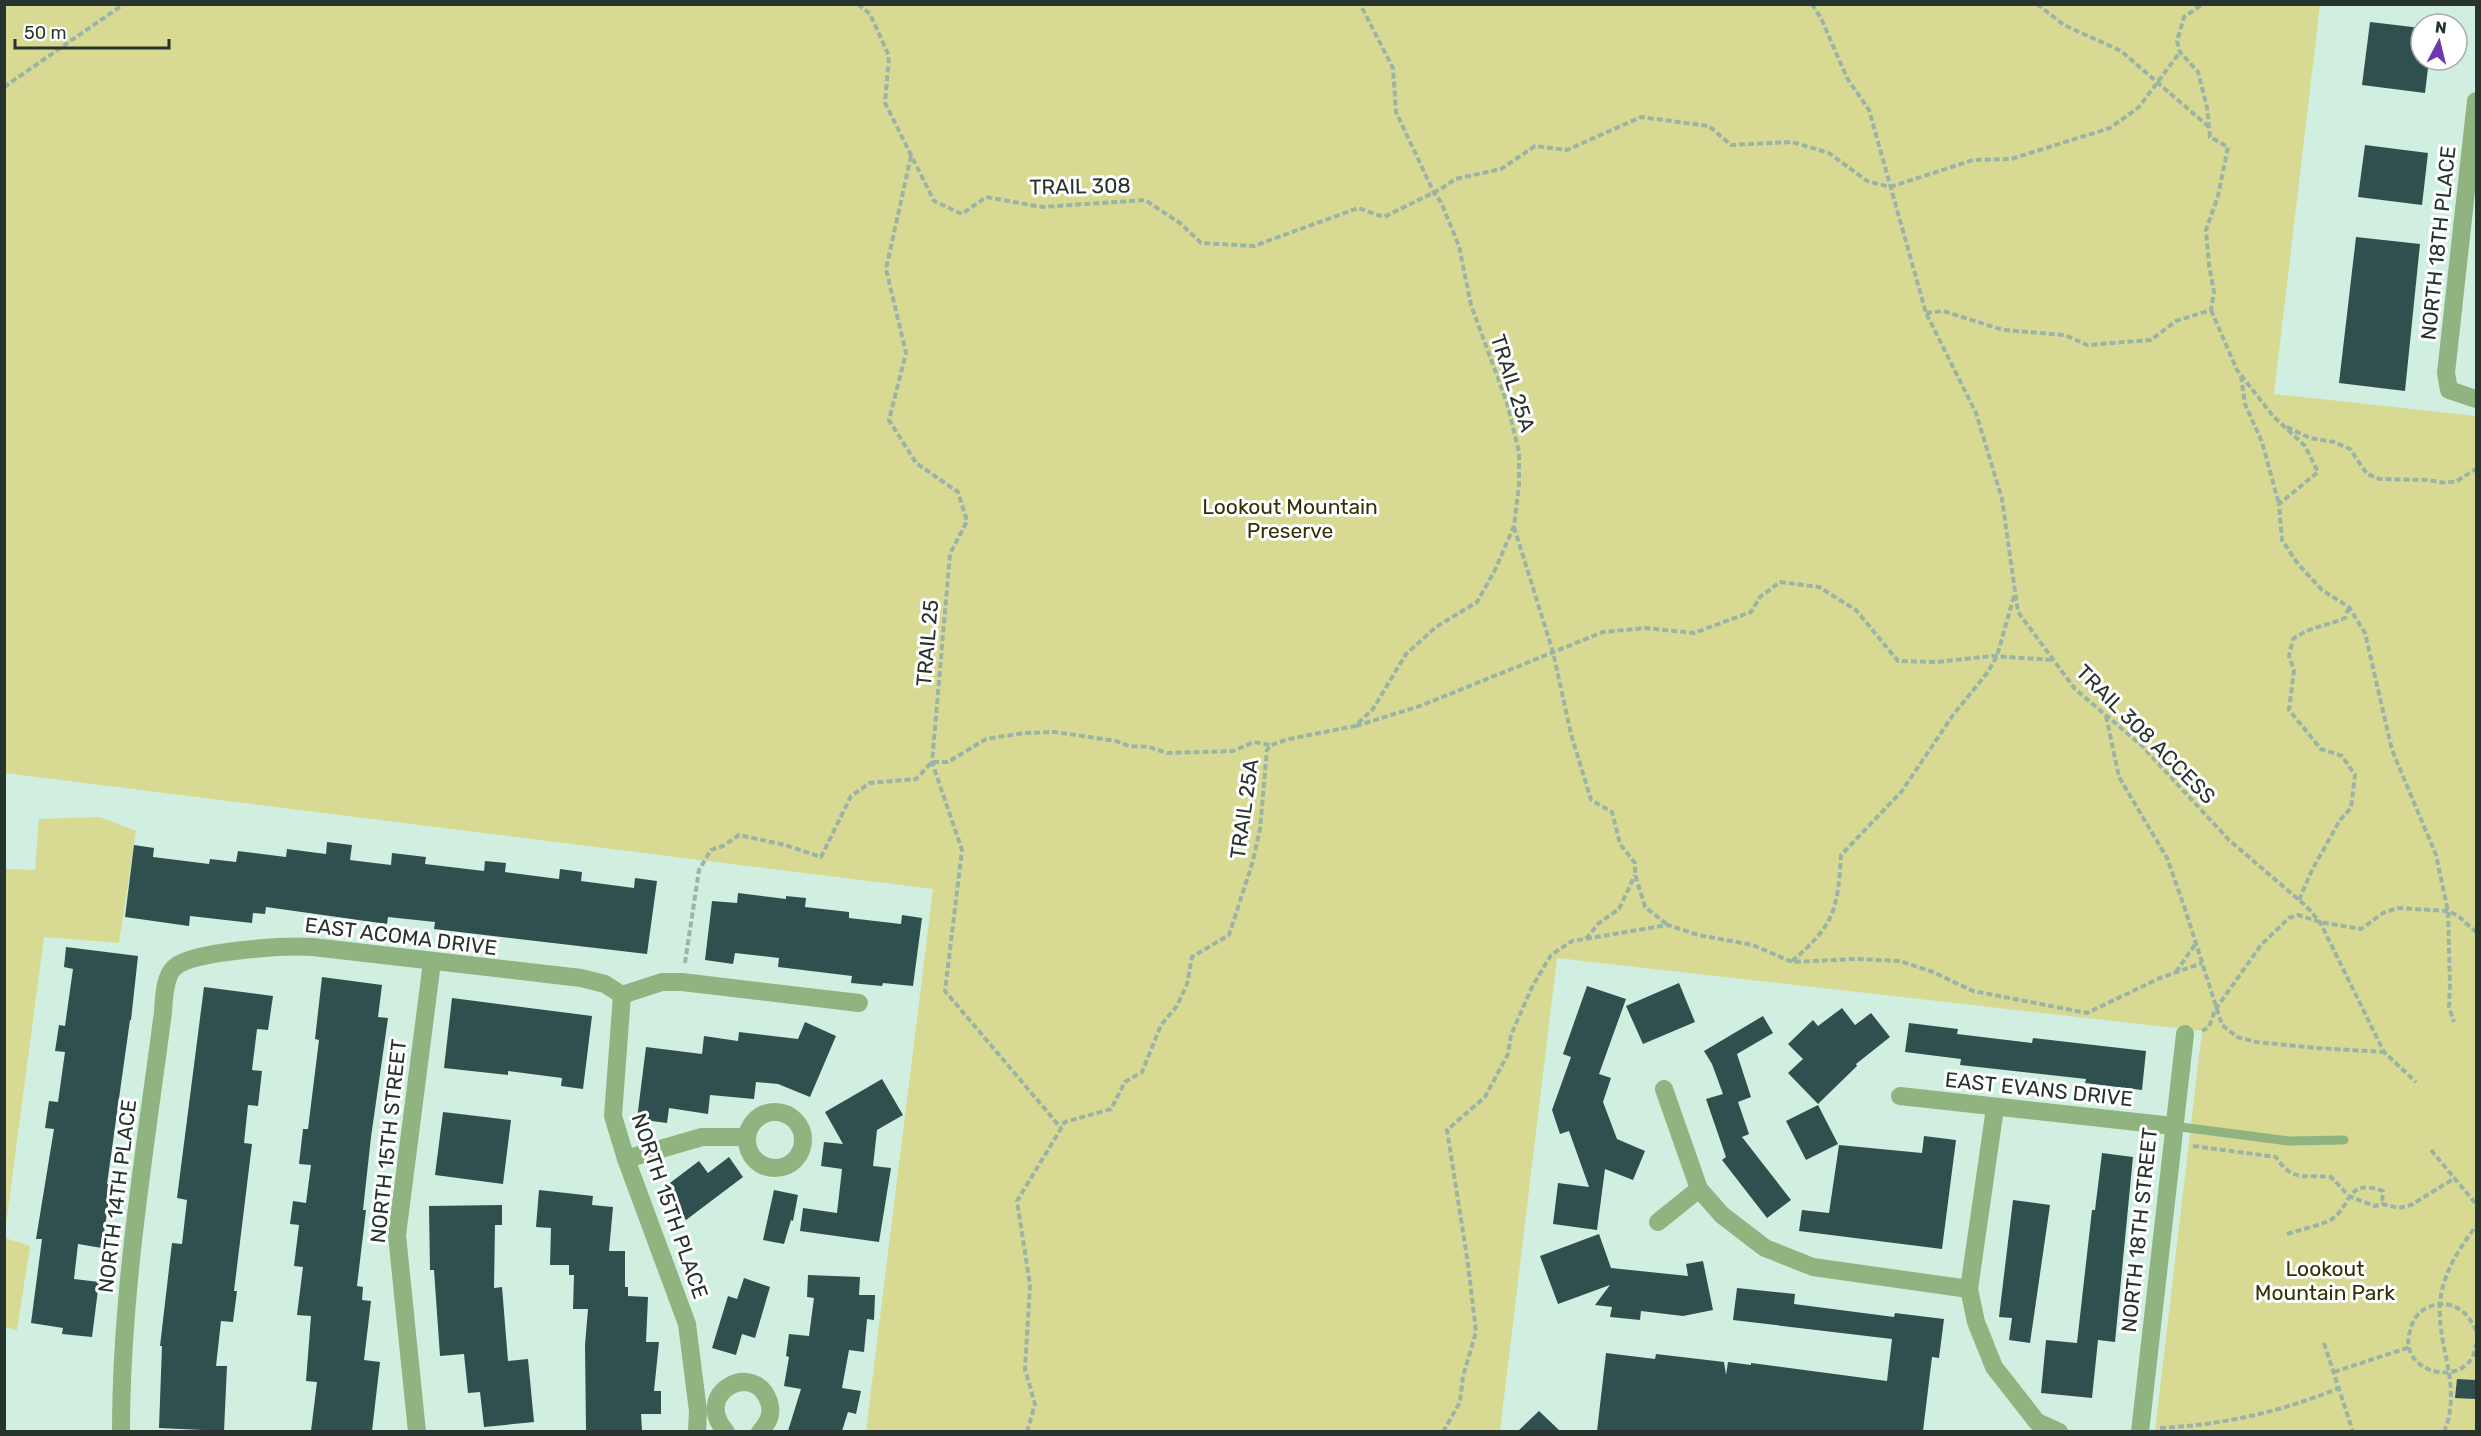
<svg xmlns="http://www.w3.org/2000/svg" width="2481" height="1436" font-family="Rubik,sans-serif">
<rect width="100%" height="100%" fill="#d0efe0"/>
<g fill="#d8da93">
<path d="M5,5H2320L2274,394L2476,416V1431H2155L2202,1031L1557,958L1500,1431H866L933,889L5,773Z"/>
<path d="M100,817L136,831L119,943L44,937L5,1232V869L35,870L39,819Z"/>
<path d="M5,1238L30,1246L17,1330L5,1327Z"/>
</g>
<g fill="#30504f">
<path d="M2370,22L2421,28V60H2429L2425,93L2362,85Z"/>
<path d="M2365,145L2428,153L2422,205L2358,197Z"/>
<path d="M2356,237L2420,244L2405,391L2339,383Z"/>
<path d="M327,842L352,845L350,860L391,865L392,853L426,857L425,864L484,871L485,861L506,863L505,872L559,879L560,869L582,872L581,881L634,888L635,878L657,881L647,954L434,929L435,922L388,917L387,924L266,907L265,914L253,913L252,923L190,916L189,926L125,917L134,845L154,848L153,857L209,864L210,859L236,862L238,851L286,857L287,849L326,854Z"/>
<path d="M738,893L786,899V896L806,898L805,907L849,912V918L901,924L902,915L922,918L913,986L883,983L882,986L851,983L852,976L778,967L779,958L735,953L733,964L705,960L712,901L737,903Z"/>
<path d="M66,947L138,956L131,1020H130L107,1184H111L102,1248L78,1244L74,1279L99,1282L92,1337L62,1334L63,1328L31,1323L42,1239H36L54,1129L45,1128L49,1101L58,1102L65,1052L55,1051L59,1025L65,1026L73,969L64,967Z"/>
<path d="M322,977L382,985L378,1017L388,1018L371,1137L363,1210H366L357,1286L363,1287L362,1300L371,1301L364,1360L380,1362L372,1431H311L317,1382L306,1381L311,1316L297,1315L303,1267L294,1266L299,1225L290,1224L293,1201L306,1203L311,1165L299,1164L303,1129H308L319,1040L315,1039Z"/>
<path d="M1679,983L1695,1022L1643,1044L1626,1006Z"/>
<path d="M1587,986L1626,999L1599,1074L1611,1078L1603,1102L1617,1139L1645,1151L1633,1180L1605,1169L1597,1230L1553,1224L1558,1183L1589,1187L1569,1131L1560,1134L1552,1110L1571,1057L1563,1054Z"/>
<path d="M204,987L273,996L268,1030L257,1029L252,1070L262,1071L258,1106L248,1105L244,1143L252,1144L234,1291H237L233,1322L221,1321L216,1366H227L224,1431L159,1428L162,1346H160L172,1243L182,1244L187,1200L177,1198Z"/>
<path d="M452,998L592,1016L583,1089L561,1086L562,1078L508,1071V1075L444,1068Z"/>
<path d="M1842,1008L1855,1025L1871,1013L1890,1037L1856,1064L1857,1066L1818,1104L1788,1073L1803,1059L1788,1044L1813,1020L1818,1026Z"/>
<path d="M1763,1016L1773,1033L1737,1054L1751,1097L1738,1102L1749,1134L1742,1137L1791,1200L1767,1218L1722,1160L1726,1157L1706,1099L1723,1094L1712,1064L1704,1051Z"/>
<path d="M805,1022L836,1036L810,1097L778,1084L756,1082L754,1099L710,1095L708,1114L669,1108L667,1123L637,1119L646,1047L702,1054L704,1036L738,1041L739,1032L798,1039Z"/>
<path d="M1909,1023L1958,1029L1957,1034L2032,1043L2033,1038L2146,1051L2142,1090L2085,1083L2086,1079L1960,1065L1961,1059L1905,1052Z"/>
<path d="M882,1079L903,1115L877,1130L873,1166L891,1168L879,1242L800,1231L803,1208L837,1213L842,1169L821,1166L824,1142L843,1144L825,1112Z"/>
<path d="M1818,1105L1838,1144L1806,1160L1786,1121Z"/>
<path d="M443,1112L511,1120L503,1184L435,1175Z"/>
<path d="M1924,1136L1956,1140L1942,1249L1799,1231L1802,1210L1829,1213L1839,1145L1922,1153Z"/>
<path d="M2102,1153L2133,1157L2115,1342L2098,1340L2092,1398L2041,1393L2046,1340L2077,1343L2092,1210H2095Z"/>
<path d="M729,1157L743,1177L686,1220L662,1189L699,1161L708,1173Z"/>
<path d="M539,1190L593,1196L592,1205L613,1207L609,1251H625V1287H628V1296L648,1297L646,1342H659L654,1391H661V1414H641L642,1431H586L585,1345L588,1309H573L574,1275H569V1265H550L551,1228L536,1227Z"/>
<path d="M774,1190L798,1195L793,1221L791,1220L784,1244L763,1240Z"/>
<path d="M2013,1200L2050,1205L2030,1343L2009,1340L2012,1318L1999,1317Z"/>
<path d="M502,1205V1225H495L494,1288L502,1287L508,1361L528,1359L534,1422L484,1427L480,1392L468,1393L464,1354L440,1356L434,1270H430L429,1206Z"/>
<path d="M1599,1234L1611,1268L1688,1276L1686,1264L1703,1261L1713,1310L1683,1316L1641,1311L1640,1320L1610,1317L1612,1307L1595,1305L1610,1285L1558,1304L1540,1256Z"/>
<path d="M808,1275L860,1277L859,1295H875L874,1320L867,1319L864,1352L849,1350L842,1388L861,1391L856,1414L848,1412L842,1431H788L801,1389L784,1386L789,1357L786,1356L789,1334L809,1336L814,1298L807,1297Z"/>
<path d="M744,1278L770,1287L755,1338L742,1334L736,1355L712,1348L728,1296L737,1299Z"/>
<path d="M1737,1288L1795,1294L1794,1304L1894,1317L1895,1313L1944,1319L1939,1358L1932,1357L1923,1431H1597L1606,1353L1655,1359L1656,1354L1724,1362L1726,1375L1728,1362L1751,1365V1363L1887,1381L1892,1339L1733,1320Z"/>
<path d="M2457,1379L2476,1380L2475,1399L2455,1398Z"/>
<path d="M1539,1411L1560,1431H1518Z"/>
</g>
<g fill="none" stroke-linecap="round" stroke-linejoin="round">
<g stroke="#9bb4a8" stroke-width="4" stroke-dasharray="6 3" stroke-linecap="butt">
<path d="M858,4L870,14L889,56L885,103L934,201L962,214L986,197L1042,207L1145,200L1180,223L1201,243L1254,246L1358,208L1384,217L1441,189L1455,179L1501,169L1535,146L1567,150L1641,117L1709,126L1731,145L1792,142L1829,153L1867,181L1890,187"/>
<path d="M1812,4L1821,18L1847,78L1869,110L1926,313L1976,413L2002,499L2018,612L2075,689L2141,745L2229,840L2306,906L2320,922L2384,1052L2416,1082"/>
<path d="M2037,4L2064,25L2121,51L2209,127"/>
<path d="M4,87L124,4"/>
<path d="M911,156L886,269L906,353L889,420L916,463L958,492L967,521L950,554L932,762L962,850L945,991L1061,1128"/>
<path d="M1890,187L1973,160L2011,159L2110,128L2139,107L2180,52"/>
<path d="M2211,310L2237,370L2273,416L2305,446L2318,472L2279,504L2282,540L2298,564L2322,590L2349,607L2365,633L2392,750L2436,855L2448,911L2450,985L2449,1007L2454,1022"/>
<path d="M1926,313L1943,311L2003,330L2065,335L2087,345L2151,340L2176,321L2211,310L2214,292L2209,265L2206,230L2218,196L2228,147L2210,137L2207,107L2198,72L2180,52L2177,41L2184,17L2203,4"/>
<path d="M2241,376L2245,404L2262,442L2279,504"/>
<path d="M2287,427L2310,438L2334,442L2350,449L2367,474L2380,479L2427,480L2446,483L2457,481L2476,469"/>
<path d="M1514,527L1553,652L1571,734L1591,800L1612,812L1620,844L1635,863V874L1645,907L1668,925"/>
<path d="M2106,716L2119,777L2167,858L2184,906L2222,1025L2237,1037L2256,1042L2317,1048L2383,1052"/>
<path d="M1356,726L1420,706L1603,632L1645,628L1694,633L1751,612L1760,597L1780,582L1819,587L1856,610L1898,661L1936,662L1992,656L2054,660"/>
<path d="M2299,900L2312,870L2340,820L2351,808L2355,775L2342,756L2321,749L2289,710L2294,670L2289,656L2293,639C2313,625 2325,627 2345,618L2349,607"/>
<path d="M1586,939L1599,923L1619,909L1635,875"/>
<path d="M1792,961C1834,926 1838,909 1841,855L1902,791L1953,715L1988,672L1997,656L2014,596"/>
<path d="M685,963L699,870L711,850L723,846L739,835L785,845L821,857L851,796L870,783L916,779L932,762H948L986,739L1024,733L1055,732L1116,741L1129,746L1149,747L1167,753L1233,751L1254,742L1271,745"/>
<path d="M2176,972L2196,943"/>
<path d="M2202,1031L2209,1027L2215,1010L2261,945L2289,918L2298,915L2320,922L2361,929L2383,913L2398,908L2448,911L2458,916L2476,932"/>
<path d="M2193,1146L2276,1157C2293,1183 2304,1174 2331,1177L2349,1196L2361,1201L2375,1206L2382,1204L2399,1208L2411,1205L2455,1178"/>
<path d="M2431,1150L2476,1204"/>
<path d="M2287,1234C2299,1230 2322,1225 2332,1219C2353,1204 2346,1178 2383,1191L2382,1204"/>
<path d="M2476,1331C2468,1310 2448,1296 2425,1309C2417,1313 2412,1322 2410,1331C2396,1375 2472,1391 2476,1344"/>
<path d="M2324,1343L2353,1432"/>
<path d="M2334,1372L2410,1347"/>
<path d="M2160,1428C2222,1425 2281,1412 2339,1388"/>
<path d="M1027,1432L1035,1404L1025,1369L1030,1285L1017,1201L1065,1122L1111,1109L1125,1082L1142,1072L1161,1025L1177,1006L1187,984L1192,957L1229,935L1253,861L1260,829L1267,750L1271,745L1289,739L1355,726L1373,709L1406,654L1436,627L1477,602L1495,570L1514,526L1519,485V452L1507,403L1471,305L1459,246L1441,202L1434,193L1396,112L1393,68L1360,4"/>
<path d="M1443,1432L1460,1402L1463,1376L1476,1332L1468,1264L1447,1130L1485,1097L1508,1054L1511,1035L1532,987L1551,955L1572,941L1668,925L1698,935L1753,945L1792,962L1856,959L1900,961L1933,972L1973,991L2087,1013L2160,978L2202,963"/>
<path d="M2444,1432C2463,1386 2437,1348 2440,1304C2442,1274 2459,1249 2476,1226"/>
</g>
<path stroke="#8fb480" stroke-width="9" d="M2173,1126L2289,1141L2344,1140"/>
<g stroke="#8fb480" stroke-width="18">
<path d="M2476,101L2446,373L2449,390L2476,399"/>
<path d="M622,995L613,1116L626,1159L687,1324L698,1411L697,1432"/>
<path d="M622,995L662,982H682L859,1003"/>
<path d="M1664,1089L1699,1189L1722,1215L1765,1248L1813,1267L1969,1289"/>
<path d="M1900,1096L2173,1126"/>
<path d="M1995,1108L1969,1289L1976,1322L1994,1367L2037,1422L2059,1432"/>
<circle cx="775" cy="1140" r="28"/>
<path d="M626,1159L702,1137H747"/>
<path d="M1658,1222L1699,1189"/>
<path d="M121,1432C121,1291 145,1151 163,1012C164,999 164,976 175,967C193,951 287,945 313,947L581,978L605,984L622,995"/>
<path d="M417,1432L397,1235L432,962"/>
<path d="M726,1432C691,1393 755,1359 769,1402C773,1414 768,1423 760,1432"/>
<path d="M2140,1432L2185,1034"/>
</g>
</g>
<g text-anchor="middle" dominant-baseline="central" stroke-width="6" stroke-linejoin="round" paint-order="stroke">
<g font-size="21" fill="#27332d" stroke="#fff">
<text transform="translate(1080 186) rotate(-1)">TRAIL 308</text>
<text transform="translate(2438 243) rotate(-84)">NORTH 18TH PLACE</text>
<text transform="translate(1513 383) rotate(72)">TRAIL 25A</text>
<text transform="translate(927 643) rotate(-85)">TRAIL 25</text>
<text transform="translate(2146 734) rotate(45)">TRAIL 308 ACCESS</text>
<text transform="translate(1244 809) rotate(-82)">TRAIL 25A</text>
<text transform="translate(401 936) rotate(7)">EAST ACOMA DRIVE</text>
<text transform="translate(2039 1089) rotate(6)">EAST EVANS DRIVE</text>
<text transform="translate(388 1141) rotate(-84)">NORTH 15TH STREET</text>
<text transform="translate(117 1196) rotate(-83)">NORTH 14TH PLACE</text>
<text transform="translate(670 1206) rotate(71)">NORTH 15TH PLACE</text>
<text transform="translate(2139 1230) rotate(-84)">NORTH 18TH STREET</text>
</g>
<g font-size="21" fill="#313103" stroke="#fff">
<text x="1290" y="506">Lookout Mountain<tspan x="1290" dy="24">Preserve</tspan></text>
<text x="2325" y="1268">Lookout<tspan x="2325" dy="24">Mountain Park</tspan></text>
</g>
</g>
<rect width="2481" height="1436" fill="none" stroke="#27332d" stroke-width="12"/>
<g transform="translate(2439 42) rotate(7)"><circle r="28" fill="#ffffff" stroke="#a9adab" stroke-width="1.5"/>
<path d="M0-4.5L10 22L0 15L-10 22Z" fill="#6e38af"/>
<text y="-9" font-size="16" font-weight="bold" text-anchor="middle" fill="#27332d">N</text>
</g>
<path d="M15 39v9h154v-9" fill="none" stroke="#27332d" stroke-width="3"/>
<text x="24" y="39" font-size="18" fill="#27332d" stroke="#ffffff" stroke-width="4.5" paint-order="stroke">50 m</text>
</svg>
